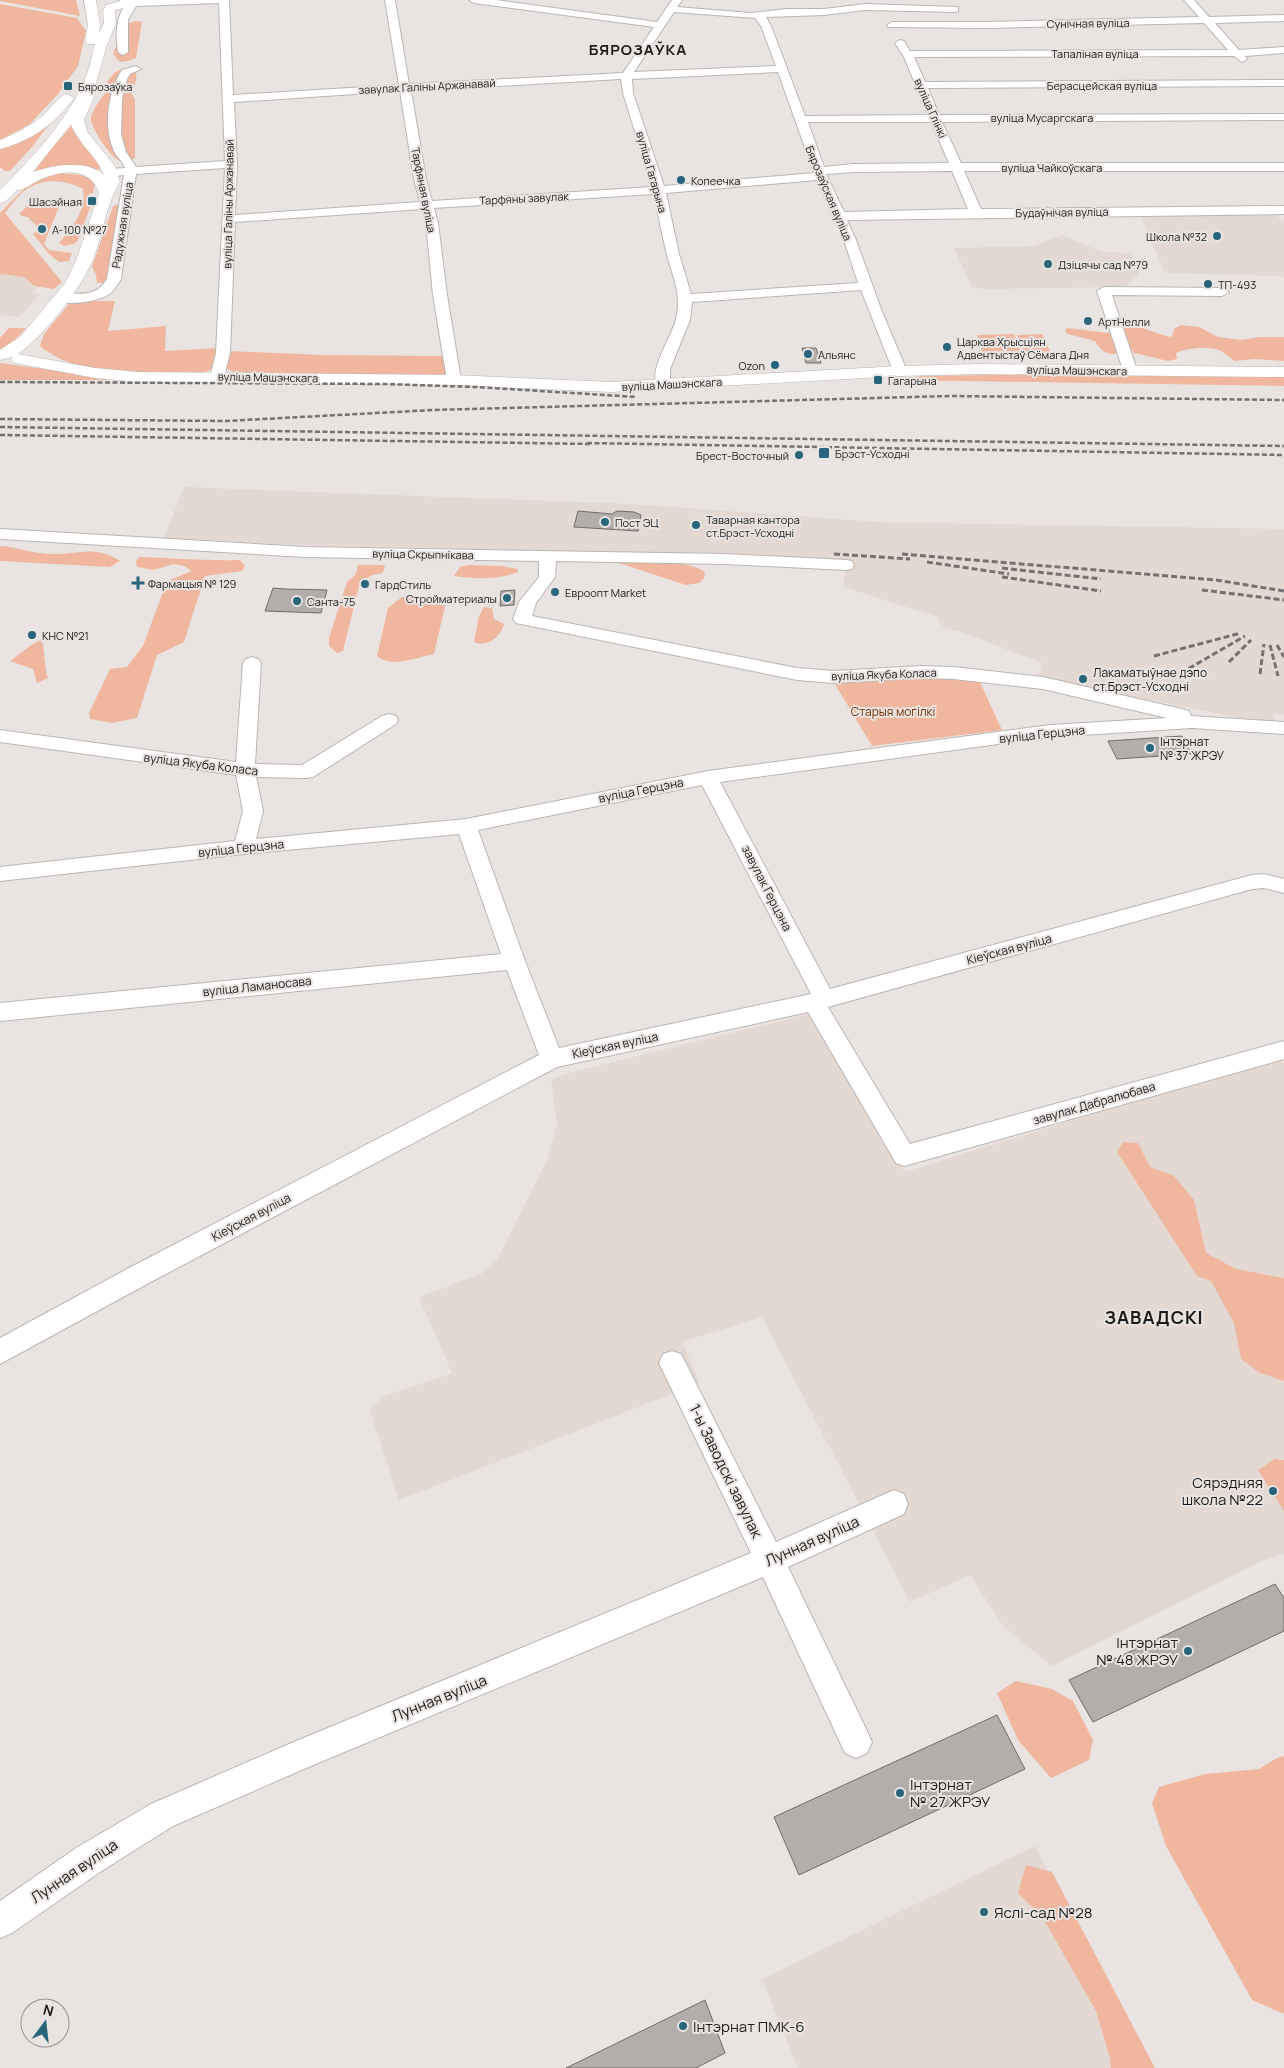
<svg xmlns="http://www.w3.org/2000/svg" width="1284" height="2068" font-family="Manrope,sans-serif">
<rect width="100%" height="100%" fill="#e9e4e2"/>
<g fill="#e4d8d2">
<path d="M1272,213L1284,221V279L1282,276L1165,273L1140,214Z"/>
<path d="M1062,235L1102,252L1131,253L1140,274L1124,287L984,289L972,287L954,248L1034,246Z"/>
<path d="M0,274L24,277L36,289L32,293L40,294L19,317L0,315Z"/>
<path d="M184,487L631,504L878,522L1284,529V715L1273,714L1275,725L1076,685L1039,676L1042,663L959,631L945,628L939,622L938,617L843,587L846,565L774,557L278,544L164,538Z"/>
<path d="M813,1013L858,1098L905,1172L1277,1057L1284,1064V1554L1262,1561L1052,1666L1004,1627L970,1575L910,1602L762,1317L682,1342L700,1383L399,1500L370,1411L384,1396L452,1373L419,1297L481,1274L497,1260L547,1160L557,1125L551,1080L564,1074Z"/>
<path d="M1035,1846L1152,2068H798L762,1979Z"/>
</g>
<g fill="#f0b79e">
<path d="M0,0H76L80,16L0,1Z"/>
<path d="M0,4L77,18L86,31L78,66L58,94L30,124L0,140Z"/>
<path d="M135,21L142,22L136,58L128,61L120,62L113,54L115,48L125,42L126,25Z"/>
<path d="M120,70L136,72C137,79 136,85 130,90L135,100V158C131,160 125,162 120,161C111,158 89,126 91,117C93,109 101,99 105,93H113L114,90L107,86V82L114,73Z"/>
<path d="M50,123L32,147L10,171H5L0,167V147Z"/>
<path d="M73,124L102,168L92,171L29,174Z"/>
<path d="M60,173L88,176L95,184L93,193L89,194L86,205H91L78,240L74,244L64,246L59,243C72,228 87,210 83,189C68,180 45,178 30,187C20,192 12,205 5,213L62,282L54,289L34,286L24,277L0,274V213L32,181Z"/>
<path d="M32,202L60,204L44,244L49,250L72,253L69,261L59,262L49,254L33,234L39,229L28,217L22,216L19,214Z"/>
<path d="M119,204H123L110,278L105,283H97L96,275L92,267L113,206Z"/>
<path d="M86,301H115L108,331L166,326L165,351L218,348L214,368C199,380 106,372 85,367C68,363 53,357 40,346L44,334L69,304Z"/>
<path d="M1181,325L1199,327L1218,337L1241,340L1260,337H1284V361L1254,359L1235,361C1230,358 1226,354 1221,351C1210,345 1187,348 1176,353L1177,359L1168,361L1134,353L1127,344L1124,327C1145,325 1153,334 1172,337L1174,329Z"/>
<path d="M9,328H26L8,347L0,349V338Z"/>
<path d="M1067,328L1110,333L1118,350L1115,354C1104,354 1101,350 1095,341L1068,334L1065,331Z"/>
<path d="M1014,334L1021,352L1011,358H984L977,335Z"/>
<path d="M1042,334L1051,353L1025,354L1017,335Z"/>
<path d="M228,351L323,355L445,356L447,373L439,376L233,372L225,368Z"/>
<path d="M0,363L122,380H0Z"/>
<path d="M1055,374L1284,376V386L895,380L921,376Z"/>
<path d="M0,546C18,547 37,555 55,554C80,554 96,545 120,561L110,567L0,561Z"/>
<path d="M139,557C173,558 206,561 240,560L245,566L242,571L205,576L184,642L157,655L137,718L112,723L90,719L89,713L110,669L127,667L143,646L167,581L192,571L184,566L173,564L154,570L137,567L136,561Z"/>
<path d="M619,563C643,563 686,558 705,572L704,578L699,583L686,585Z"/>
<path d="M358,565H385L383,573L372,575L360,582L343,651L337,653L329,646V638L347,582L356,574Z"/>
<path d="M469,565L501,566L518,569V572C498,580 475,579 454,576L460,567Z"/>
<path d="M402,597H426L446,602L434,654C418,657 391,669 377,656L388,608Z"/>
<path d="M484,607L492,608L494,619L504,624C501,637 487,648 474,642L479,616Z"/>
<path d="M42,640C45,653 44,665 48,678L37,683L33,669L10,661C21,654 29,644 42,640Z"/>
<path d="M941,677L979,680L1002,730L872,746L833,681Z"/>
<path d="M1123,1142L1138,1143L1150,1167L1174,1176L1194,1200L1206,1253L1236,1269L1284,1278V1381L1260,1373L1241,1359L1234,1323L1211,1281L1197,1276L1117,1152Z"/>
<path d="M1275,1459L1284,1460V1511L1258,1470Z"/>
<path d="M1016,1681L1052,1689L1073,1701L1093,1740L1089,1760L1051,1778L1018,1740L997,1693Z"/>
<path d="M1284,1756V2014L1252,2000L1166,1846L1152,1803L1159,1787L1205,1774L1259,1769L1277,1758Z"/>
<path d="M1026,1865L1052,1872L1155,2068H1111L1110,2058L1096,2011L1043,1918L1018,1893Z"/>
</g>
<g fill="#b3aeac" stroke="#706c6a">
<path d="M802,348H816L821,363H806Z"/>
<path d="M578,511L612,514L617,511L634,512L641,515L638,531L574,527Z"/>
<path d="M273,588L285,589L327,590L321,613L265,611Z"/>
<path d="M515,590L514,605L500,606L501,591Z"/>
<path d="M1182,736L1191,754L1117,759L1108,741Z"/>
<path d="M1275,1584L1284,1598V1631L1093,1722L1069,1680Z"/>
<path d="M997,1715L1025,1769L799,1875L774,1817Z"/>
<path d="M705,2000L725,2053L696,2068H566Z"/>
</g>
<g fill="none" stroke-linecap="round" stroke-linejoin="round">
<defs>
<g id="minor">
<path d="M120,0H229L233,95L399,85L385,0H395L409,84L623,73L654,27L474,3L469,0H496L657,22L672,0H682L677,7L750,13L787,9H824L865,4L958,7V11L955,12L865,10L824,15L766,17L771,26L805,116L928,115L904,57L895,43L900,40L904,41L910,51L1228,50L1204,23L987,28L888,27L887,25L892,22H987L1199,17L1184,0H1194L1209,17L1284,15V21L1215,23L1239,50L1284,47V53L1245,56L1247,59L1242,62L1234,56L914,57L925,82L1284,80V86L928,88L939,115L1284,114V120L942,122L961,163H1284V171H964L981,209L1284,206V214L847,220L856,240L881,309L907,371L905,374H895L893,371L861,290L692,302L690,320L670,369V385L668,388H658C647,371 672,337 676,319C682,296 673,277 667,255C662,235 658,214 654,194L434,208L438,223L447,295L461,380L459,383H449L447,380L433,295L426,223L422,209L235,222L230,353L224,377L222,380H212L210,377L216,353L225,168L136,174L121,279C117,285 114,291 108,295C98,301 63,308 54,298C64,286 92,305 107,279L124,175L116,176L110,172L112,169L125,168C123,161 117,158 114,151C103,128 108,91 122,70L136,66L141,69L130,74L127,79L122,99L121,134L126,152L136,167L225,161L219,3L136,6L128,20V52L123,55L118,52C116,36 115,21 124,7L119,4L121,2ZM674,12L755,18L761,26L776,66L634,72ZM778,72L814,173L664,186L633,93L632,79ZM621,79L623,93L652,187L432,201L426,179L411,91ZM400,91L414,179L420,202L235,215L237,166L234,102ZM808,122H931L949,163L854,164L824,167ZM952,171L968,209L844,212L826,174L854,172ZM817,180L844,240L858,283L691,294L679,254L666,193Z"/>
<path d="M1104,287L1222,288L1229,292L1222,296L1112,295L1137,370L1135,373H1125L1123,370L1097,291Z"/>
<path d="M0,529L305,547L725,554L846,560L852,561L854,565L852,569L846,570L725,564L556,561L555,577L536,603L532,616L797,668L834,671L921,666L954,667L1043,677L1182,709L1189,711L1191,716L1284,722V734L1192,728L1050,737L720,782L830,989L1252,875L1264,874L1284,879V893L1264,888L1252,889L828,1007L910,1144L1284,1041V1059L904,1166L896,1163L808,1012L557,1067L147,1284L0,1364V1338L129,1268L539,1055L507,970L0,1021V1003L501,954L459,834L244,854L0,881V867L235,841L243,811L236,775L0,742V730L236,762L243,663L246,659L252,657L258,659L261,663L255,764L302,765L382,716L389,714L396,716L398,720L396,724L313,777L306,778L256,777L263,811L256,839L466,819L708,771L1050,725L1167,718L1043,689L954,679L921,678L834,683L797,680L516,623L513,619L519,602L539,577V561L305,557L0,539ZM702,785L811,994L559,1048L525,961L478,830Z"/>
<path d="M672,1351L681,1354L776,1542L894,1490L904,1494L908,1504L904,1514L788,1567L867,1731L872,1742L867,1753L856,1758L845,1753L763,1577L311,1766L173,1826L100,1872L12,1933L0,1938V1901L76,1848L151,1804L289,1744L751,1553L659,1363L663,1354Z"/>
</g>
<g id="major">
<path d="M84,0H96L100,25L99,33L104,23L103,11L106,5L124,0L130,4L128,7L115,10L116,23L107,45L96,83L95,95L84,120L88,133L115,166L120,182C105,206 103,236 92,262C79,291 44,336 18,354L95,368L138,372L454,375L611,382L900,366L980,364L1284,367V377L980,374L900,376L611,392L454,385L138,382L95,378L20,364L14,363L11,359L13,357L0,360V350L21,336L65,283L76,261L99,193C90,167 63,170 42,179C33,182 26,190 17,190L5,202L0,203V190C32,158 68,120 86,77C90,66 92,55 95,44H87L85,41L88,25ZM71,124C78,144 97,156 104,175C85,159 55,165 33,172Z"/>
<path d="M67,94L74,98C56,123 30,142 0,149V140C15,134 29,127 41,117C50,110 56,97 67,94Z"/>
</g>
</defs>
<use href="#minor" stroke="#bab5b3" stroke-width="2"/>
<use href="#major" stroke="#bab5b3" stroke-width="1"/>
<use href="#minor" fill="#fff" fill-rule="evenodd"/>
<use href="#major" fill="#fff" fill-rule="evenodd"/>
<g stroke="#747170" stroke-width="2.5" stroke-dasharray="5 2.5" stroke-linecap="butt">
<path d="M0,382L386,384L476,387L637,397"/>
<path d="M0,419L226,421L433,410L950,396L1284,400"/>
<path d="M0,427L1284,446"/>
<path d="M0,435L592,444"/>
<path d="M587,443L1284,455"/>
</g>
<g stroke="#747170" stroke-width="3" stroke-dasharray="6 3" stroke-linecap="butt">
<path d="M834,554L910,559"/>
<path d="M902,554L1216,580L1284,591"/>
<path d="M927,562L1009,574"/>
<path d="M1002,568L1101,579"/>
<path d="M1002,577L1101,591"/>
<path d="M1202,590L1284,600"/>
<path d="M1270,645L1278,676"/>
<path d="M1277,645L1284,657"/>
<path d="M1154,656L1241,633"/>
<path d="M1229,662L1251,640"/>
<path d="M1181,673L1245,636"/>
<path d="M1260,674L1264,644"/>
</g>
</g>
<g fill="#27657b" stroke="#e9e4e2" stroke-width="2">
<rect x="63" y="81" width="10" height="10" rx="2.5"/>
<circle cx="681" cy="180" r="5"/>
<rect x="87" y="196" width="10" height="10" rx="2.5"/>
<circle cx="42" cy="229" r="5"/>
<circle cx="1217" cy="236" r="5"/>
<circle cx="1048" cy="264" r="5"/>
<circle cx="1208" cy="284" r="5"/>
<circle cx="1088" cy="321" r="5"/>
<circle cx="947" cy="347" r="5"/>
<circle cx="808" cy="354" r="5"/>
<circle cx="775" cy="365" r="5"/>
<rect x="873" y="375" width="10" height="10" rx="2.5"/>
<rect x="818" y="447" width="12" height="12" rx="2.5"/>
<circle cx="799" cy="455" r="5"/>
<circle cx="605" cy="522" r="5"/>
<circle cx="696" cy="525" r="5"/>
<path d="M135.5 575.5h5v5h5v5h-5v5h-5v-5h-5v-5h5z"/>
<circle cx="365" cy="584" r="5"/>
<circle cx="555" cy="592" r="5"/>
<circle cx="507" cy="598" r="5"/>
<circle cx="297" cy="601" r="5"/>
<circle cx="32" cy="635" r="5"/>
<circle cx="1083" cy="679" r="5"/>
<circle cx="1150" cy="748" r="5"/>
<circle cx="1273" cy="1491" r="5"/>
<circle cx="1188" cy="1651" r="5"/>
<circle cx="900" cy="1793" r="5"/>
<circle cx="984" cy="1912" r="5"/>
<circle cx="683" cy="2026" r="5"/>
</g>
<g text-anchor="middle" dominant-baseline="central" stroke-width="4" stroke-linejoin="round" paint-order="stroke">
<g font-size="11" fill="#1c1b1a" stroke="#e9e4e2">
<text transform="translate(1088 23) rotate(-1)">Сунічная вуліца</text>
<text x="1095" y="53">Тапаліная вуліца</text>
<text x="1102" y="85">Берасцейская вуліца</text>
<text transform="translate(427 86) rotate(-3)">завулак Галіны Аржанавай</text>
<text transform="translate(931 108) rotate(66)">вуліца Глінкі</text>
<text x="1042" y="117">вуліца Мусаргскага</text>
<text x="1052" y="167">вуліца Чайкоўскага</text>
<text transform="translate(652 172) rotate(74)">вуліца Гагарына</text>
<text transform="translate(424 190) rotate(79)">Тарфяная вуліца</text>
<text transform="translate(829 193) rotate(67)">Бярозаўская вуліца</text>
<text transform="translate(524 198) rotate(-3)">Тарфяны завулак</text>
<text transform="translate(228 204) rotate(-89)">вуліца Галіны Аржанавай</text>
<text transform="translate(1062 212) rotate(-1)">Будаўнічая вуліца</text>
<text transform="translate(122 225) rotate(-81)">Радужная вуліца</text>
<text transform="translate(1077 370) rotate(1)">вуліца Машэнскага</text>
<text transform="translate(268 377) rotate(1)">вуліца Машэнскага</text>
<text transform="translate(672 384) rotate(-3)">вуліца Машэнскага</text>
<text transform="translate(423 554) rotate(1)">вуліца Скрыпнікава</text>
<text transform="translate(884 674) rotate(-2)">вуліца Якуба Коласа</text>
</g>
<g font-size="11" fill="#1c1b1a" stroke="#e9e4e2" text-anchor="start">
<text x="78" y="86">Бярозаўка</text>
<text x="691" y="180">Копеечка</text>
<text x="82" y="201" text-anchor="end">Шасэйная</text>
<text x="52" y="229">А-100 №27</text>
<text x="1207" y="236" text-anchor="end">Школа №32</text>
<text x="1058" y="264">Дзіцячы сад №79</text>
<text x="1218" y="284">ТП-493</text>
<text x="1098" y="321">АртНелли</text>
<text x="957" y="341">Царква Хрысціян<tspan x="957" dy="13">Адвентыстаў Сёмага Дня</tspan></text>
<text x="818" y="354">Альянс</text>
<text x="765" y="365" text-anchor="end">Ozon</text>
<text x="888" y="380">Гагарына</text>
<text x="835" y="453">Брэст-Усходні</text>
<text x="789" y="455" text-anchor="end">Брест-Восточный</text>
<text x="706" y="519">Таварная кантора<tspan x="706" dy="13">ст.Брэст-Усходні</tspan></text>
<text x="615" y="522">Пост ЭЦ</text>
<text x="148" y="583">Фармацыя № 129</text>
<text x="375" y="584">ГардСтиль</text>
<text x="565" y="592">Евроопт Market</text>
<text x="497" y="598" text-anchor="end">Стройматериалы</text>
<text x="307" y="601">Санта-75</text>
<text x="42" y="635">КНС №21</text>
</g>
<g font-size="12" fill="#1c1b1a" stroke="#e9e4e2" text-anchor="start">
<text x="1093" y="672">Лакаматыўнае дэпо<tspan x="1093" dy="14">ст.Брэст-Усходні</tspan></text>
<text x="1160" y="741">Інтэрнат<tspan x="1160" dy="14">№ 37 ЖРЭУ</tspan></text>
</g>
<g font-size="12" fill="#773106" stroke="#e9e4e2">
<text x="893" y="711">Старыя могілкі</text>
</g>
<g font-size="12" fill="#1c1b1a" stroke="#e9e4e2">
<text transform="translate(1042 734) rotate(-6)">вуліца Герцэна</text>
<text transform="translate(201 764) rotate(7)">вуліца Якуба Коласа</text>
<text transform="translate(641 790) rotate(-11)">вуліца Герцэна</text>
<text transform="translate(241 848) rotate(-6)">вуліца Герцэна</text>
<text transform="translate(767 888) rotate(63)">завулак Герцэна</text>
<text transform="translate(1009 949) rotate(-15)">Кіеўская вуліца</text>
<text transform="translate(257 986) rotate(-6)">вуліца Ламаносава</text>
<text transform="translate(615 1045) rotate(-12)">Кіеўская вуліца</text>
<text transform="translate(1094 1103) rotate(-16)">завулак Дабралюбава</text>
<text transform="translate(251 1217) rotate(-28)">Кіеўская вуліца</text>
</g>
<g font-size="15" font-weight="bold" letter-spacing="1" fill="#1c1b1a" stroke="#e9e4e2">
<text x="638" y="49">БЯРОЗАЎКА</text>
</g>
<g font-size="15" fill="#1c1b1a" stroke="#e9e4e2">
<text transform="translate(726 1471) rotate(64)">1-ы Заводскі завулак</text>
<text transform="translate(812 1541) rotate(-24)">Лунная вуліца</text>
<text transform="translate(439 1698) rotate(-22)">Лунная вуліца</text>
<text transform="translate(74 1871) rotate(-34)">Лунная вуліца</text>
</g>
<g font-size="15" fill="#1c1b1a" stroke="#e9e4e2" text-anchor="start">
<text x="1263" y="1482" text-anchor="end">Сярэдняя<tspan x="1263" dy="17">школа №22</tspan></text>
<text x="1178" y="1642" text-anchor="end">Інтэрнат<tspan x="1178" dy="17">№ 48 ЖРЭУ</tspan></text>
<text x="910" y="1784">Інтэрнат<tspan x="910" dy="17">№ 27 ЖРЭУ</tspan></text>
<text x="994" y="1912">Яслі-сад №28</text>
<text x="693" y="2026">Інтэрнат ПМК-6</text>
</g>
<g font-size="18" font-weight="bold" letter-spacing="1" fill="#1c1b1a" stroke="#e9e4e2">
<text x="1154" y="1317">ЗАВАДСКІ</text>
</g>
</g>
<g transform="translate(45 2023) rotate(15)"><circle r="24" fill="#e9e4e2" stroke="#979492"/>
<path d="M0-4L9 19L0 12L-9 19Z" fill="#27657b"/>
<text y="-8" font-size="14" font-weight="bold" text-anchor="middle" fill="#1c1b1a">N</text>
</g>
</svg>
